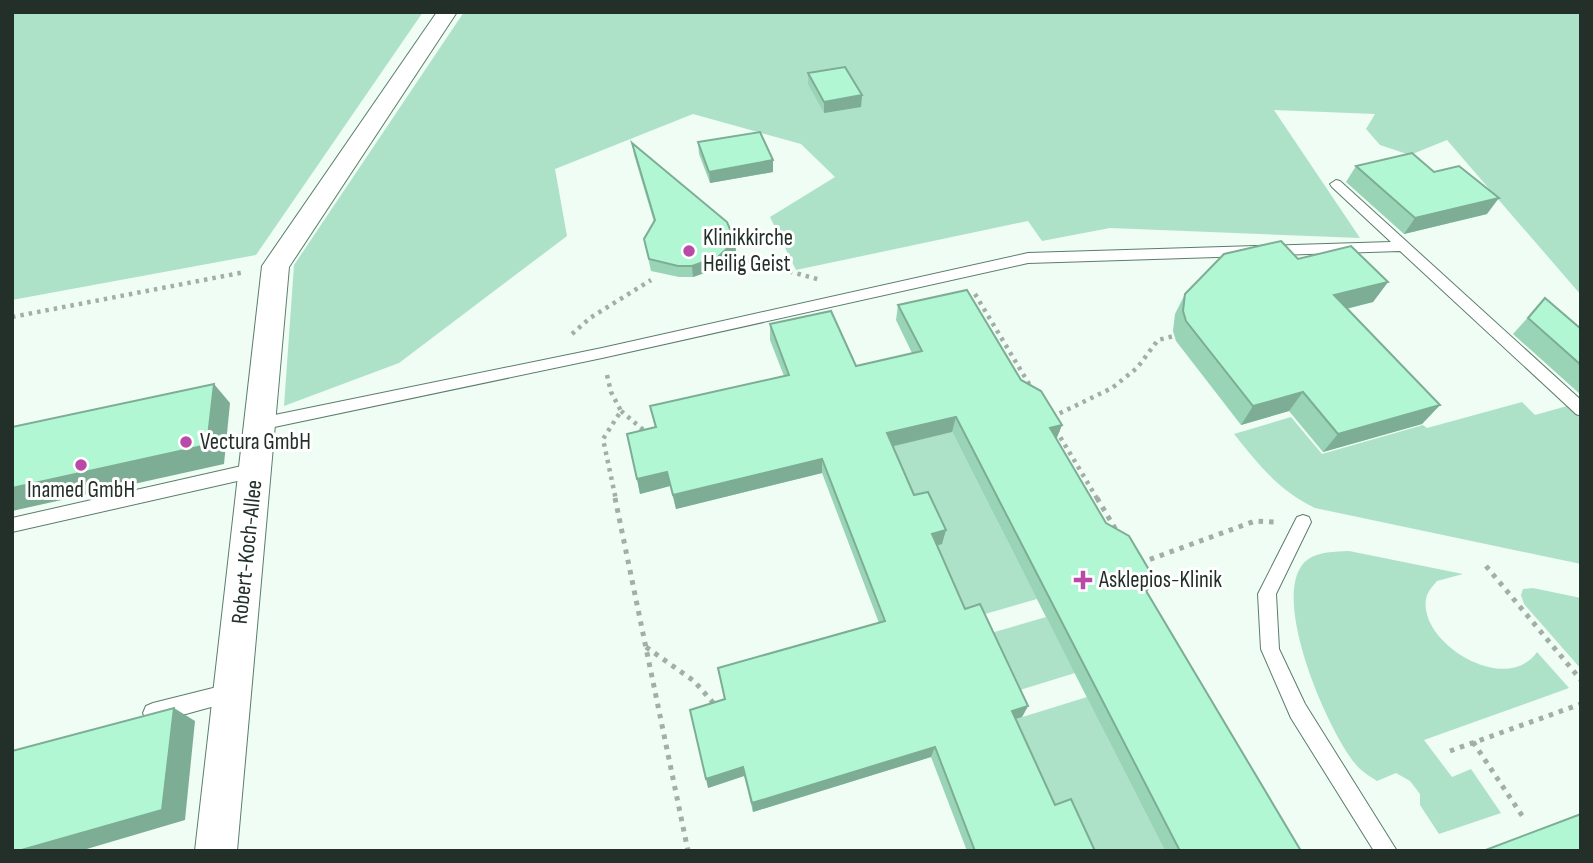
<svg xmlns="http://www.w3.org/2000/svg" width="1593" height="863" font-family="'Sofia Sans Condensed',sans-serif">
<rect width="100%" height="100%" fill="#effdf5"/>
<g fill="#aee2c8">
<path d="M12,12H423L256,255L12,300Z"/>
<path d="M464,12H1581V295L1447,140L1410,155L1380,145L1366,129L1375,114L1274,110L1360,238L1110,228L1042,241L1028,221L796,270L770,217L835,177L801,144L693,114L555,169L567,236L399,363L284,406L294,265Z"/>
<path d="M1522,402L1535,415L1567,406L1581,419V564L1315,508C1277,489 1260,466 1234,434L1291,417L1322,454L1423,425L1427,428Z"/>
<path d="M952,432L1037,599L961,621L929,548L942,543L912,510L885,448Z"/>
<path d="M1349,551L1463,574L1437,581C1433,586 1427,592 1426,599C1419,644 1507,696 1537,652L1569,688L1424,740L1452,777L1471,769L1501,813L1439,834L1420,805V794L1410,781L1396,773L1377,781C1371,777 1364,773 1359,768C1330,738 1266,592 1307,560C1319,551 1335,552 1349,551Z"/>
<path d="M1533,588L1581,598V669L1524,604L1521,595L1523,589Z"/>
<path d="M1046,617L1075,673L1010,693L984,635Z"/>
<path d="M1087,697L1165,851H1082L1047,814L1006,722Z"/>
</g>
<g fill="none" stroke-linecap="round" stroke-linejoin="round">
<defs>
<g id="service">
<path d="M1336,180L1340,181L1581,400V416L1576,414L1400,251L1028,263L602,358L260,430L254,428L252,424L254,420L260,418L602,348L1028,253L1391,242L1332,187L1330,184Z"/>
<path d="M255,463L261,465L263,470L261,475L255,477L12,532V518Z"/>
<path d="M1303,515L1309,517L1311,522L1276,594L1279,649L1305,704L1397,851H1374L1291,718L1261,649L1258,594L1297,517Z"/>
<path d="M233,683L240,685L243,692L240,699L233,701L153,723L146,720L143,713L146,706L153,703Z"/>
</g>
<path id="minor" d="M437,12H457L289,267L237,851H195L262,266Z"/>
</defs>
<use href="#service" stroke="#5b7d6c" stroke-width="2"/>
<use href="#minor" stroke="#5b7d6c" stroke-width="2"/>
<g stroke="#a1afa7" stroke-width="4.5" stroke-dasharray="3.5 5" stroke-linecap="butt">
<path d="M740,258L821,280"/>
<path d="M975,294L1032,389"/>
<path d="M12,317L245,272"/>
<path d="M572,334L590,318L651,280"/>
<path d="M607,375L611,392L621,411L603,439L616,500"/>
<path d="M621,411L647,433"/>
<path d="M1052,417L1112,388L1137,368L1158,340L1174,336"/>
<path d="M1056,430L1098,500"/>
</g>
<g stroke="#a1afa7" stroke-width="5" stroke-dasharray="4.5 6" stroke-linecap="butt">
<path d="M615,498L688,851"/>
<path d="M1097,498L1116,530"/>
<path d="M1140,563L1255,521L1274,522"/>
<path d="M1486,566L1581,680"/>
<path d="M646,647L694,681L716,706"/>
<path d="M1473,742L1523,817"/>
<path d="M1450,751L1581,704"/>
</g>
<use href="#service" fill="#fff" fill-rule="evenodd"/>
<use href="#minor" fill="#fff" fill-rule="evenodd"/>
</g>
<g fill="#99d4b6">
<path d="M808,73L862,95L861,107L824,113L808,84Z"/>
<path d="M698,142L773,160V172L710,183L699,154Z"/>
<path d="M632,143L735,241L736,252L719,268L693,277H679L651,271L644,239L654,222L634,155Z"/>
<path d="M1356,166L1434,172L1487,214L1404,234L1346,182Z"/>
<path d="M1298,259L1388,282L1373,302L1347,309L1440,405L1422,424L1323,452L1289,411L1241,425L1176,341L1173,331L1175,314L1185,294Z"/>
<path d="M1545,298L1581,329V395L1513,334Z"/>
<path d="M898,305L1021,380L1062,425L1056,439L1106,523L1155,580L1147,592L1301,851H1165L952,432L892,447L914,495L942,544L937,545L965,609L1028,706L1022,717L1015,719L1055,805L1095,851H967L931,757L753,812L744,776L708,788L724,699L718,668L879,623L822,473L676,509L670,486L640,494L637,479L655,428L650,406L784,376L770,340V324L856,366L912,353L896,320Z"/>
</g>
<g fill="#7dad94">
<path d="M862,95L861,107L824,113V102Z"/>
<path d="M773,160V172L710,183L709,172Z"/>
<path d="M1499,198L1487,214L1404,234L1415,218Z"/>
<path d="M735,241L736,252L719,268L693,277L692,266Z"/>
<path d="M1388,282L1373,302L1320,315L1334,295Z"/>
<path d="M214,384L230,403L224,464L12,511V488Z"/>
<path d="M1303,392L1289,411L1241,425L1253,406Z"/>
<path d="M1440,405L1422,424L1323,452L1338,434Z"/>
<path d="M956,417L952,432L885,448L887,433Z"/>
<path d="M1062,425L1056,440L1050,428Z"/>
<path d="M822,459V473L676,509L673,495Z"/>
<path d="M667,472L670,486L640,494L637,479Z"/>
<path d="M946,530L942,544L929,548L932,534Z"/>
<path d="M1155,580L1146,593L1142,584Z"/>
<path d="M1028,706L1022,717L1006,722L1012,711Z"/>
<path d="M174,708L195,721L185,820L80,851H18Z"/>
<path d="M935,747L931,757L753,812L752,803Z"/>
<path d="M743,767L744,776L708,788L706,779Z"/>
</g>
<g fill="#b2f7d4" stroke="#7dad94" stroke-width="2">
<path d="M845,67L862,95L824,102L808,73Z"/>
<path d="M760,132L773,160L709,172L698,142Z"/>
<path d="M632,143L727,222L735,241L718,257L692,266H678L649,259L644,239L655,220Z"/>
<path d="M1412,153L1434,172L1459,166L1499,198L1415,218L1356,166Z"/>
<path d="M1281,241L1298,259L1351,246L1388,282L1334,295L1440,405L1338,434L1303,392L1253,406L1186,321L1183,311L1185,294L1224,254Z"/>
<path d="M967,290L1021,380L1041,391L1062,425L1050,428L1106,523L1129,536L1155,580L1142,584L1301,851H1180L956,417L887,433L914,495L928,492L946,530L932,534L965,609L980,604L1028,706L1012,711L1055,805L1071,799L1095,851H975L935,747L752,803L743,767L706,779L690,710L725,699L718,668L885,621L822,459L673,495L667,472L637,479L627,434L656,427L650,406L789,375L770,324L831,311L856,366L922,351L898,305Z"/>
<path d="M1545,298L1581,329V365L1528,318Z"/>
<path d="M214,384L207,445L12,488V427Z"/>
<path d="M174,708L162,810L18,851H12V751Z"/>
<path d="M1581,814V851H1483Z"/>
</g>
<g fill="#ba4aa7" stroke="#fff" stroke-width="2.5">
<circle cx="689" cy="251" r="7"/>
<circle cx="186" cy="442" r="7"/>
<circle cx="81" cy="465" r="7"/>
<path d="M1079.5 569.5h7v7h7v7h-7v7h-7v-7h-7v-7h7z"/>
</g>
<g text-anchor="middle" dominant-baseline="central" stroke-width="6" stroke-linejoin="round" paint-order="stroke">
<g font-size="23" fill="#223029" stroke="#fff" text-anchor="start">
<text x="703" y="238">Klinikkirche<tspan x="703" dy="26">Heilig Geist</tspan></text>
<text x="200" y="442">Vectura GmbH</text>
<text x="81" y="490" text-anchor="middle">Inamed GmbH</text>
<text x="1099" y="580">Asklepios-Klinik</text>
</g>
<g font-size="23" fill="#223029" stroke="#fff">
<text transform="translate(247 552) rotate(-84)">Robert-Koch-Allee</text>
</g>
</g>
<rect width="1593" height="863" fill="none" stroke="#223029" stroke-width="28"/>
</svg>
